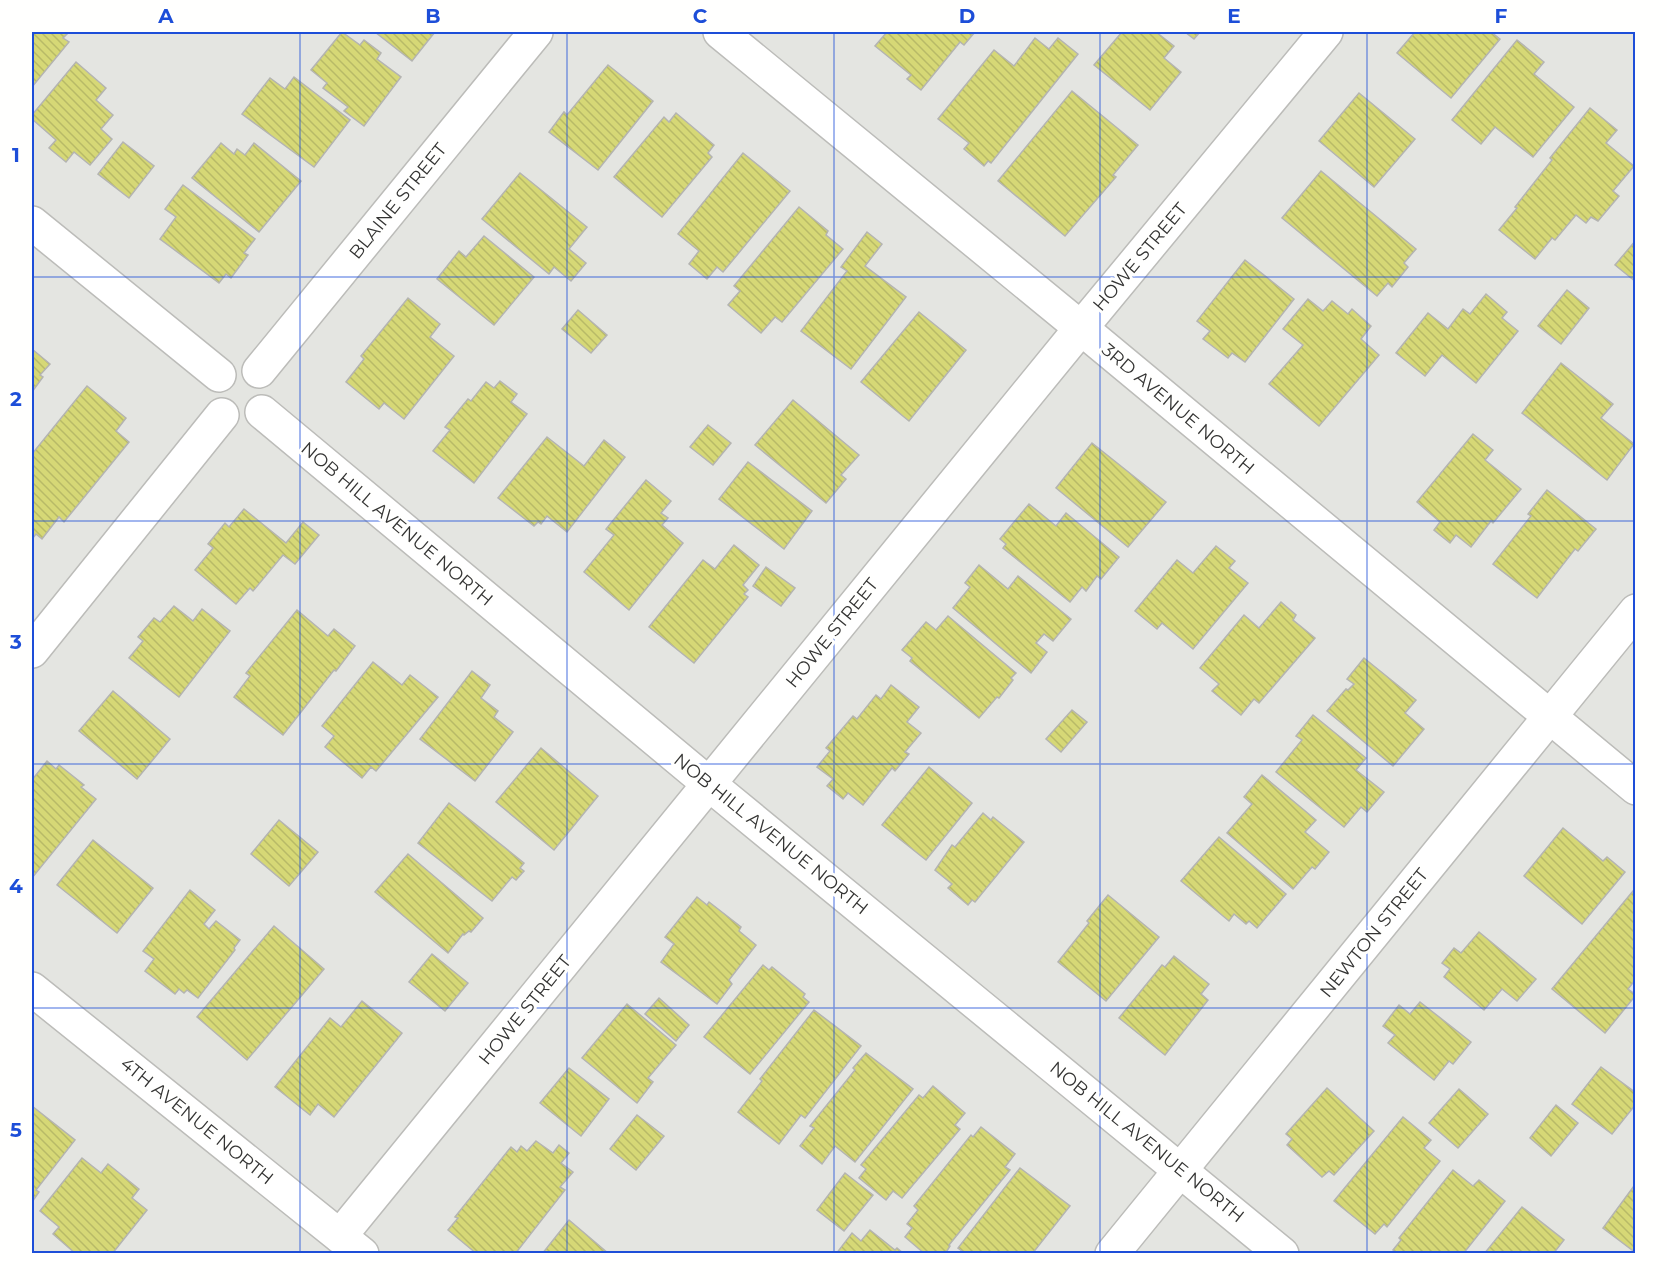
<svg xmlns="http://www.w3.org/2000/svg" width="1667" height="1285" font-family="Montserrat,sans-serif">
<defs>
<pattern id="building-back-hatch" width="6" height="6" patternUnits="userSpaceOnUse" patternTransform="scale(1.5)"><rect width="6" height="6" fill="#d6d876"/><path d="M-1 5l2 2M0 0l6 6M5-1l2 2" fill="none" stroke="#b8ba67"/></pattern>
</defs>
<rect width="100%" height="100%" fill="#e4e5e1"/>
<g fill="url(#building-back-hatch)" stroke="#b4b4b1" stroke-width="1.5">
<path d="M32,32H69L63,38L69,42L32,87Z"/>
<path d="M342,32L360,45L364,40L381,53L377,59L401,77L364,126L344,111L348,107L323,88L327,83L311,70Z"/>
<path d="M375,32H435L412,61Z"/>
<path d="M887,32H975L964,45L960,42L921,90L907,79L911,75L875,46Z"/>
<path d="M1122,32H1130L1132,33L1134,32H1156L1174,46L1164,58L1181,72L1150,110L1094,65Z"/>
<path d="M1185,32H1200L1194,39Z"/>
<path d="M1415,32H1491L1500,39L1451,98L1397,53Z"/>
<path d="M1035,38L1049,49L1058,38L1078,54L991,163L988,161L984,166L964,149L969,143L938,119L994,50L1014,66Z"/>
<path d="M1517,40L1544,62L1534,74L1574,107L1533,157L1495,127L1481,144L1452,120Z"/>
<path d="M76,62L106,88L96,100L113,115L101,129L112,139L90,165L74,152L66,162L49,148L56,140L32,119V115Z"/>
<path d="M608,65L653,101L598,170L549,132L564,112L567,115Z"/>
<path d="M294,77L350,120L314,167L242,114L270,78L285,89Z"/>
<path d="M1072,91L1138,145L1113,175L1116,177L1065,236L998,181Z"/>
<path d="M1359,93L1415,139L1374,187L1319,141Z"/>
<path d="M1590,108L1617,130L1606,143L1634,166L1613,191L1619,196L1598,221L1591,217L1586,223L1576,215L1555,240L1552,238L1535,259L1499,230L1517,208L1515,207L1552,160L1550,158Z"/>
<path d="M676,113L714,145L708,153L712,157L662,217L614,177L664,117L669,122Z"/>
<path d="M123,142L154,166L129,198L98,174Z"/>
<path d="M221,143L234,154L237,149L245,155L254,143L301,181L259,232L192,178Z"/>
<path d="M743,153L790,191L723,272L717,267L707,279L689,264L699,251L678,234Z"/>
<path d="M1321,171L1416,249L1404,263L1408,267L1392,287L1388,283L1377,296L1282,218Z"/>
<path d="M520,173L587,227L569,249L586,263L571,281L554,267L549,274L482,219Z"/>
<path d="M183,185L255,239L244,253L248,255L231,278L226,274L219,283L160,239L176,217L165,209Z"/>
<path d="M799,207L828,231L826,235L843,249L782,322L775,317L761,333L728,305L740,291L734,286Z"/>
<path d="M867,232L882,244L865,266L906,297L851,369L801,331L847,271L841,267Z"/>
<path d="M484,236L534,277L494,325L437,279L459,251L466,257Z"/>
<path d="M1636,240V282L1615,265Z"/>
<path d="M1245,260L1294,299L1245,362L1232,353L1228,358L1203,339L1210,331L1197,321Z"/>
<path d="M1567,290L1589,308L1561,344L1538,326Z"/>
<path d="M1486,294L1507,312L1502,318L1518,331L1476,383L1442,355L1425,376L1396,353L1428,313L1448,329L1463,309L1470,314Z"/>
<path d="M408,298L440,324L430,337L454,356L404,419L384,403L379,409L346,382L364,359L361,356Z"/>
<path d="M1308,299L1323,311L1332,301L1348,314L1352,309L1371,326L1361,339L1379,355L1319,426L1269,384L1303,345L1283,329Z"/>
<path d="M578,310L607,335L591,353L562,329Z"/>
<path d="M919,312L966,350L909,421L861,382Z"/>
<path d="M32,349L50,364L40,375L43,377L32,392Z"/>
<path d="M1561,363L1613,404L1601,418L1634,444L1607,480L1522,413Z"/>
<path d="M500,381L517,394L511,402L527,414L474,483L433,451L450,430L445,427L468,399L471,401L486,382L494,388Z"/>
<path d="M87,386L126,418L116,431L129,442L64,522L59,517L42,539L36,534L32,539V454Z"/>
<path d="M793,400L859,455L841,475L846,479L826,503L755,445Z"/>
<path d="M708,425L731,443L713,465L690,447Z"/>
<path d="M1473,434L1493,450L1485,460L1521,489L1493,523L1491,521L1471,547L1456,535L1450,543L1434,530L1440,522L1417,502Z"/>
<path d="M547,437L584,466L604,440L625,457L567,532L547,516L541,524L538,522L534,526L498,498Z"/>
<path d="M1092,443L1166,502L1128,547L1056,488Z"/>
<path d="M748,462L812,511L784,549L719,499Z"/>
<path d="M646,480L671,501L661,513L668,518L662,525L683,543L629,610L584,572L614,535L606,529Z"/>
<path d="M1547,490L1596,529L1578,551L1575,549L1537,598L1493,564L1531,516L1528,514Z"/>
<path d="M1029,504L1056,526L1066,513L1119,557L1101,579L1097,576L1086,591L1082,587L1070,602L1003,548L1006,544L1000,539Z"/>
<path d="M244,509L286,543L303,522L319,535L295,564L283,555L253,591L250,588L236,604L195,570L213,548L208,544L225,523L229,527Z"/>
<path d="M734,545L759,565L743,585L748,590L744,594L748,597L694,663L649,627L703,560L715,569Z"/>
<path d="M1216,546L1235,561L1229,568L1248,583L1193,649L1162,623L1157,629L1135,611L1177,560L1193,573Z"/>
<path d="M979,565L1008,589L1018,576L1071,619L1053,641L1044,634L1036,643L1047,652L1031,673L953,608L970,587L965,583Z"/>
<path d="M766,567L795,588L781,606L753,586Z"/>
<path d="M1281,602L1296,615L1293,620L1315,638L1259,703L1254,699L1241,715L1212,691L1219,684L1200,668L1244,615L1259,628Z"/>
<path d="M174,606L193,621L202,609L230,631L179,697L129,658L143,641L138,637L154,618L160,622Z"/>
<path d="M297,610L328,636L334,629L355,646L336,671L334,670L283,735L234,697L250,676L246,673Z"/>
<path d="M948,616L1016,673L1011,678L1013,680L999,698L997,697L979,718L910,661L912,658L902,650L926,622L936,630Z"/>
<path d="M1364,658L1416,700L1405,713L1424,729L1393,766L1327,711L1346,689L1348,690L1354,684L1347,679Z"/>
<path d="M373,662L402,685L410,675L438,697L376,771L371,767L362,778L325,747L334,736L322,726Z"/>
<path d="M472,671L490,685L481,698L498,711L494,717L513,732L475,781L420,739Z"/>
<path d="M891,685L919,707L907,722L921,733L905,752L909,754L895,771L892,768L863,805L848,793L843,799L827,786L833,779L817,767L830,751L826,748L853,716L857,719L876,695L881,699Z"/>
<path d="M113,691L170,739L137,779L79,731Z"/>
<path d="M1072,710L1087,722L1061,752L1046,739Z"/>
<path d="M1313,715L1366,758L1356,770L1384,792L1367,812L1361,807L1344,827L1276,772L1302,740L1296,736Z"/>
<path d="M541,748L598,796L554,850L496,802Z"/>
<path d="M47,761L56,769L59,765L84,785L81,787L96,799L32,878V780Z"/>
<path d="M929,767L972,803L926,860L882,825Z"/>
<path d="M1262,775L1316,820L1305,832L1329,852L1315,869L1312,867L1293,889L1227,833L1252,804L1244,797Z"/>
<path d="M449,803L524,863L520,868L524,871L516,880L512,877L492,901L418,843Z"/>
<path d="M983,813L991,820L993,817L1024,842L975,902L972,900L968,905L948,888L952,884L935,870L952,845L955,847Z"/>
<path d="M279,820L318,852L289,886L251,854Z"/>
<path d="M1563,828L1603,861L1607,857L1625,872L1582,924L1524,876Z"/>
<path d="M1219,837L1286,894L1257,928L1249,921L1246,924L1234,914L1229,921L1181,881Z"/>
<path d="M93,840L153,888L117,933L57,885Z"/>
<path d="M408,854L483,918L471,932L469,931L464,935L463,934L448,953L375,892Z"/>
<path d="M190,890L215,910L204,924L209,929L216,921L240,940L234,948L235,950L198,998L187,990L184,993L179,989L175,994L145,971L154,959L143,951Z"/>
<path d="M1633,891L1636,893V979L1628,989L1636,995L1605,1033L1552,989Z"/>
<path d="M1108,895L1159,937L1106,1001L1058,962L1089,923L1087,921Z"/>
<path d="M697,897L707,905L709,902L741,927L739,931L756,945L729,980L732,984L717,1004L661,962L674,944L665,937Z"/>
<path d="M274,926L324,969L247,1060L197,1017Z"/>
<path d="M1479,932L1536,979L1517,1001L1502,989L1484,1010L1444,977L1450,969L1442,963L1454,948L1461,953Z"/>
<path d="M432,954L468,983L445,1011L409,982Z"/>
<path d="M1174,956L1209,984L1201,994L1208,1000L1165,1055L1119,1018L1162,965L1165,967Z"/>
<path d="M763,965L769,970L772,967L805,994L803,997L809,1002L750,1074L704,1037Z"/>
<path d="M659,998L689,1025L676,1041L645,1014Z"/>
<path d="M362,1001L402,1033L334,1117L318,1104L310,1115L275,1087L330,1018L341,1027Z"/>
<path d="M1420,1002L1471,1042L1453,1064L1449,1061L1434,1080L1388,1043L1395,1035L1383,1026L1399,1005L1410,1014Z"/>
<path d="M627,1004L676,1045L648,1078L653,1082L637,1103L582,1058Z"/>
<path d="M814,1010L861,1046L805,1118L801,1115L779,1144L738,1112L762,1081L760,1079Z"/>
<path d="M866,1053L913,1089L855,1162L835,1146L822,1164L800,1146L814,1128L810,1126L855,1070L853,1068Z"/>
<path d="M1601,1067L1636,1093V1104L1612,1134L1572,1104Z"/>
<path d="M569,1068L609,1099L581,1136L540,1103Z"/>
<path d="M933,1086L965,1113L955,1125L960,1129L902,1198L893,1191L886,1200L859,1178L866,1169L861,1165L919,1095L923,1098Z"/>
<path d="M1327,1088L1374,1131L1334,1175L1329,1171L1322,1177L1287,1145L1292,1139L1286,1134Z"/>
<path d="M1459,1089L1488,1114L1458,1148L1429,1123Z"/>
<path d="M1556,1105L1578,1123L1551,1156L1530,1138Z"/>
<path d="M32,1106L75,1140L36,1190L39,1192L32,1202Z"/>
<path d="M637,1115L664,1136L636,1170L610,1149Z"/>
<path d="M1403,1117L1431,1140L1424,1148L1440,1161L1387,1227L1384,1224L1375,1234L1334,1201Z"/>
<path d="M981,1127L1015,1154L1005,1167L1010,1170L949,1245L950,1246L945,1254H925L905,1237L912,1228L907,1224L918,1210L914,1206L971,1135L973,1137Z"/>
<path d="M536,1141L553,1153L559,1145L569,1153L561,1163L573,1172L560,1187L565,1190L515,1254H477L448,1230L458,1218L455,1217L511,1147L517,1152L521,1146L527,1151Z"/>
<path d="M82,1158L101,1173L108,1164L139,1189L132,1198L147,1210L112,1254H76L53,1234L59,1227L40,1211Z"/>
<path d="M1020,1168L1070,1206L1032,1254H966L958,1248Z"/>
<path d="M1453,1170L1473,1186L1479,1180L1505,1201L1463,1254H1397L1393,1250L1401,1240L1399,1238Z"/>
<path d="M845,1173L873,1195L844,1231L817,1210Z"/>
<path d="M1634,1186L1636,1188V1253L1603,1228Z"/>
<path d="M1522,1207L1564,1240L1553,1254H1484Z"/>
<path d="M569,1220L609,1254H542Z"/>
<path d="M870,1230L895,1250L897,1248L904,1254H836L852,1233L861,1241Z"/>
</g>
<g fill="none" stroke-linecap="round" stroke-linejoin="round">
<defs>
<g id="street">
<path d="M720,32L1081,328L1636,788"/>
<path d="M32,223L219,375"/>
<path d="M259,371L536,32"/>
<path d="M262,412L709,784L1282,1254"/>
<path d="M32,651L222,415"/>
<path d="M32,989L362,1254"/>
<path d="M340,1236L1081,328L1326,32"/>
<path d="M1112,1254L1636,611"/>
</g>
</defs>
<use href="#street" stroke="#bcbcb9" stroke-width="36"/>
<use href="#street" stroke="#fff" stroke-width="33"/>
</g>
<path fill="none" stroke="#1d4ed8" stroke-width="1.5" stroke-opacity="0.55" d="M300,32V1254M567,32V1254M834,32V1254M1100,32V1254M1367,32V1254M32,277H1636M32,521H1636M32,764H1636M32,1008H1636"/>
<g text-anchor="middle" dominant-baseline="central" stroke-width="6" stroke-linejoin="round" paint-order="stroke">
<g font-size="18" fill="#343433" stroke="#fffffe">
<text transform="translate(398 201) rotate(-51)">BLAINE STREET</text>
<text transform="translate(1140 257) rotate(-50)">HOWE STREET</text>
<text transform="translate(1178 409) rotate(40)">3RD AVENUE NORTH</text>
<text transform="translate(397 524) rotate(40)">NOB HILL AVENUE NORTH</text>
<text transform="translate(832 633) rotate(-51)">HOWE STREET</text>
<text transform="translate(771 834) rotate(39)">NOB HILL AVENUE NORTH</text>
<text transform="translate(1374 933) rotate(-51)">NEWTON STREET</text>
<text transform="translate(525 1010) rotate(-51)">HOWE STREET</text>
<text transform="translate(197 1121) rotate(39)">4TH AVENUE NORTH</text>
<text transform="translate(1147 1142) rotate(39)">NOB HILL AVENUE NORTH</text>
</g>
</g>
<rect width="1667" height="1285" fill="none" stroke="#fffffe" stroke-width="66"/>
<rect x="33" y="33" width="1601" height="1219" fill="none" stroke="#1d4ed8" stroke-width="2"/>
<g font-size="20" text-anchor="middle" font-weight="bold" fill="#1d4ed8">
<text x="166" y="23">A</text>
<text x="433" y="23">B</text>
<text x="700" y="23">C</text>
<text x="967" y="23">D</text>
<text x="1234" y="23">E</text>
<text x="1501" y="23">F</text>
<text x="16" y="162">1</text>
<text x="16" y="406">2</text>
<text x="16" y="649">3</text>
<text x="16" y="893">4</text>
<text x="16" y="1137">5</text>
</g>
</svg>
